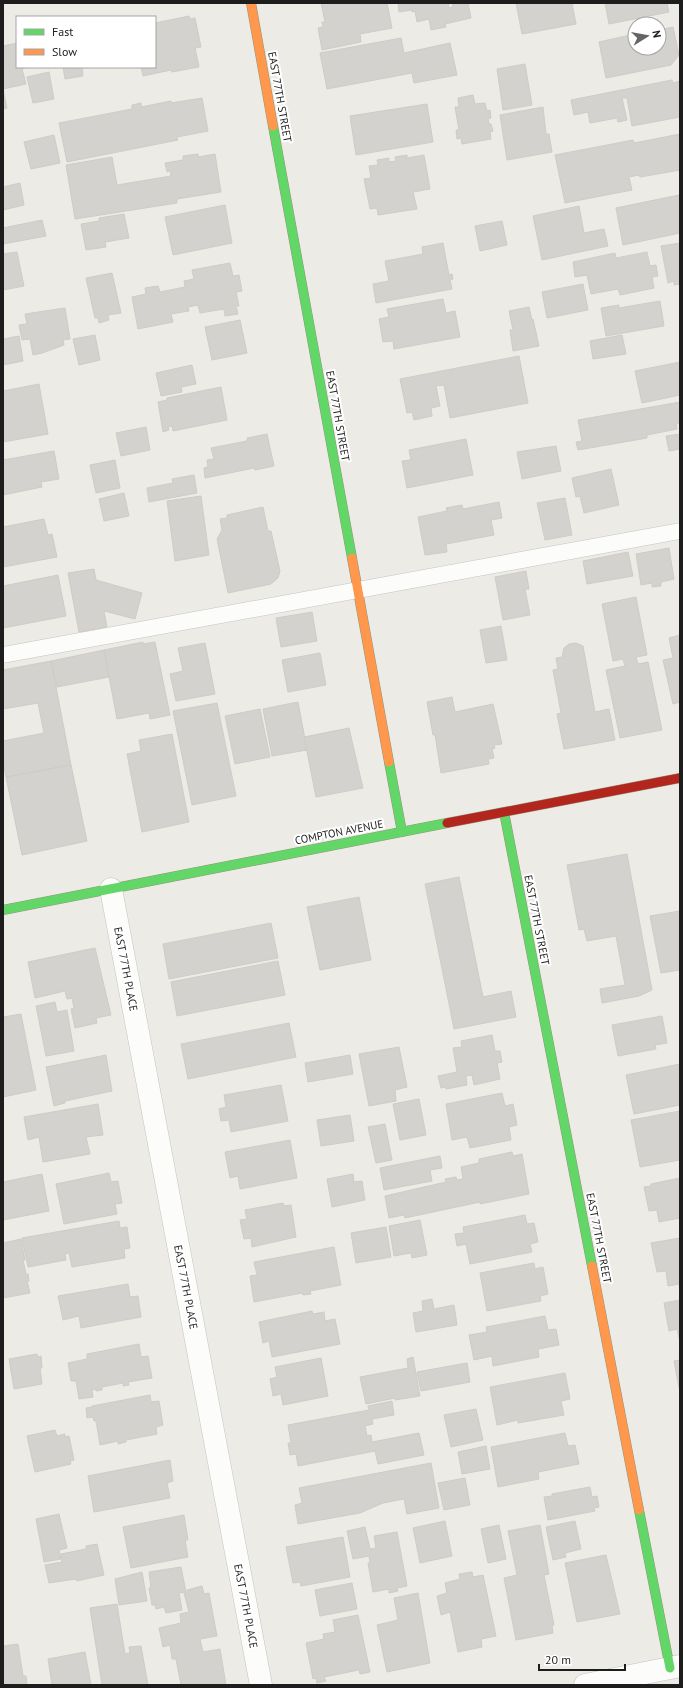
<svg xmlns="http://www.w3.org/2000/svg" width="683" height="1688" font-family="'PT Sans',sans-serif">
<rect width="100%" height="100%" fill="#ecebe5"/>
<g fill="#d4d2ce" stroke="#cfccc6">
<path d="M321,3H389H387L392,28L360,34L361,42L322,50L318,28L323,27L322,22H325Z"/>
<path d="M398,3H448L449,8L453,7L452,3H468L471,18L445,24L446,27L431,30L429,19L417,22L415,11L412,12V10L399,12Z"/>
<path d="M516,3H572L576,24L522,34Z"/>
<path d="M605,3H667L669,12L609,24Z"/>
<path d="M189,16L190,19L195,18L201,47L195,48L199,67L172,72L171,70L143,76L141,67H155V23Z"/>
<path d="M673,27L679,55L671,65L606,78L599,42L635,34V48H659V30Z"/>
<path d="M401,38L404,53L450,43L457,75L414,83L412,73L327,89L320,53Z"/>
<path d="M17,43V67H24L25,68L22,69L26,84L3,89L7,108L3,109V46Z"/>
<path d="M525,64L532,105L503,110L497,69Z"/>
<path d="M63,67H82L83,76L65,79Z"/>
<path d="M49,72L54,99L33,103L27,77Z"/>
<path d="M672,80L673,83L680,81V117L632,126L627,98H622L627,120L618,122L617,118L590,123L588,112L574,115L571,100Z"/>
<path d="M473,95L475,104L485,103L487,111L490,110L491,118L488,119L489,124H491L493,131L490,132L491,139L462,144L461,138L457,139L456,130H459L455,107H459L458,98Z"/>
<path d="M202,98L208,131L177,137L178,140L67,162L59,123L132,109V105L141,103V107L171,101V103Z"/>
<path d="M427,104L433,142L356,155L350,116Z"/>
<path d="M543,107L546,134H549L552,152L507,160L500,115Z"/>
<path d="M680,134V170L640,177L639,175L629,177L632,190L565,203L555,155L633,140L634,143Z"/>
<path d="M54,135L60,163L31,169L24,142Z"/>
<path d="M198,154V157L215,154L221,192L177,199V203L75,219L66,165L112,157L117,185L171,176L170,171L167,172L165,163L183,160V156Z"/>
<path d="M407,155V158L424,155L430,189L413,192L417,209L378,215L377,208L370,209L364,179L371,178L369,166L378,165L377,160L389,158V162L396,161L395,157Z"/>
<path d="M20,183L24,205L3,210V187Z"/>
<path d="M679,195L680,233L623,245L616,208Z"/>
<path d="M225,205L232,243L173,255L165,217Z"/>
<path d="M579,206L584,233L604,229L608,246L542,260L533,216Z"/>
<path d="M124,214L129,238L105,242L106,247L86,250L81,224L99,221V218Z"/>
<path d="M42,220L46,236L3,244V228Z"/>
<path d="M502,221L507,245L480,251L475,226Z"/>
<path d="M443,243L449,275L452,274L453,279L450,280L452,289L376,303L373,284L389,281L385,261L423,254L422,247Z"/>
<path d="M680,243V284L674,285V281L668,283L661,246Z"/>
<path d="M17,252L24,286L3,290V254Z"/>
<path d="M647,252L650,266L656,265L658,276L652,277L654,288L620,295L618,289L591,294L587,275L575,277L573,262L615,253L616,258Z"/>
<path d="M230,263L233,276L239,275L242,291L236,292L239,306H236L238,314L225,316L224,309L200,313L198,305L188,307L189,311L171,314L173,322L138,329L132,297L146,294L145,288L158,286L160,292L185,287L184,281L194,279L192,270Z"/>
<path d="M112,273L121,313L108,315L109,320L99,323L98,318H95L86,278Z"/>
<path d="M583,284L588,310L547,318L542,292Z"/>
<path d="M443,299L446,313L455,311L460,337L394,349L393,341L383,342L379,319L389,317L387,309Z"/>
<path d="M660,301L664,326L606,336L601,308L619,305V308Z"/>
<path d="M529,307L532,320L533,319L539,346L513,351L510,330H513L509,311Z"/>
<path d="M65,308L70,339L63,340L64,345L42,353L33,355L30,339L22,340L19,325L27,324L25,314Z"/>
<path d="M240,320L247,353L212,360L205,327Z"/>
<path d="M95,335L100,360L79,365L73,339Z"/>
<path d="M622,335L626,354L593,359L590,341Z"/>
<path d="M19,336L23,361L3,365V339Z"/>
<path d="M519,356L528,403L450,418L444,385L436,386L440,406L431,408L432,416L414,420L412,412L407,413L400,379Z"/>
<path d="M680,362V395L642,403L635,371Z"/>
<path d="M192,365L196,384L181,387L182,392L161,396L156,373Z"/>
<path d="M39,384L48,434L3,442V391Z"/>
<path d="M221,387L227,420L173,431L172,426L168,427L169,430L163,432L158,402L167,400V398Z"/>
<path d="M680,402V423L676,424L677,429L647,435V438L578,450L576,442L582,441L578,420Z"/>
<path d="M146,427L150,450L121,456L116,433Z"/>
<path d="M267,434L274,466L255,470L254,468L205,478L204,468L208,467L207,460L214,459L211,448L247,441V438Z"/>
<path d="M680,434V449L669,451L666,436Z"/>
<path d="M466,439L473,475L407,488L402,461L411,460L409,450Z"/>
<path d="M556,446L561,471L522,479L517,452Z"/>
<path d="M54,451L59,479L41,482L42,487L3,495V460Z"/>
<path d="M115,460L120,488L96,493L90,465Z"/>
<path d="M611,469L619,505L584,513L580,496L576,497L572,478Z"/>
<path d="M194,475L197,493L149,502L147,488L173,483L172,479Z"/>
<path d="M124,493L129,516L104,521L99,499Z"/>
<path d="M201,496L209,555L175,561L167,501Z"/>
<path d="M565,498L572,535L545,540L537,503Z"/>
<path d="M499,502L502,518L491,520L494,535L446,544L447,552L425,555L418,517L447,511L446,508L462,505L463,509Z"/>
<path d="M263,507L268,531H271L280,571L278,578L271,584L228,593L217,539L222,530L220,519L227,518V515Z"/>
<path d="M44,519L48,535L52,534L57,557L3,567V527Z"/>
<path d="M669,548L674,579L661,582V586L652,587V583L641,585L636,554Z"/>
<path d="M628,552L633,576L587,584L583,561Z"/>
<path d="M94,569L96,580L142,593L135,619L104,611L107,627L79,632L68,573Z"/>
<path d="M526,571L529,589H525L530,615L503,620L495,577Z"/>
<path d="M58,575L66,616L3,628V600H4L3,586Z"/>
<path d="M636,597L647,655L636,657L638,664L648,662L662,730L620,738L606,670L625,666L623,659L613,661L602,604Z"/>
<path d="M312,612L317,641L281,647L276,618Z"/>
<path d="M501,626L507,660L486,663L480,630Z"/>
<path d="M680,635V702L673,704L663,660L673,658L669,638Z"/>
<path d="M143,642V644L155,642L170,715L150,719L149,713L117,719L104,650Z"/>
<path d="M205,643L215,694L176,701L170,674L183,671L178,648Z"/>
<path d="M576,643L583,646L595,712L609,709L615,740L564,749L557,714L561,713L553,670L558,669L556,658L562,657L564,648L569,644Z"/>
<path d="M104,650L109,677L57,687L51,661Z"/>
<path d="M320,653L326,685L288,692L282,660Z"/>
<path d="M51,661L71,765L6,777L3,761V741L44,733L38,703L3,709V670Z"/>
<path d="M452,697L455,712L493,704L502,744L494,745L495,748L492,749L494,758L488,759L489,764L441,773L435,735H433L427,702Z"/>
<path d="M298,702L307,750L272,756L263,709Z"/>
<path d="M217,703L236,796L192,805L173,711Z"/>
<path d="M260,709L270,757L235,764L225,716Z"/>
<path d="M349,728L363,788L316,797L304,737Z"/>
<path d="M172,734L189,822L142,832L127,754L141,751L139,740Z"/>
<path d="M71,765L87,841L22,855L6,777Z"/>
<path d="M627,854L652,990L639,996L602,1003L600,989L625,985L616,936L587,941L584,929L579,930L567,865Z"/>
<path d="M459,877L483,997L511,991L516,1017L454,1029L425,884Z"/>
<path d="M359,897L371,960L320,970L307,907Z"/>
<path d="M680,911V970L661,973L650,916Z"/>
<path d="M271,923L278,958L169,979L163,944Z"/>
<path d="M95,948L111,1015L96,1018L97,1023L75,1028L71,1009L74,1008L72,998L67,999L65,991L35,998L28,962Z"/>
<path d="M278,961L285,995L177,1016L171,982Z"/>
<path d="M55,1002L57,1012L67,1010L74,1051L46,1056L36,1006Z"/>
<path d="M21,1014L36,1090L3,1097V1017Z"/>
<path d="M662,1016L667,1043L655,1045L656,1049L618,1056L612,1025Z"/>
<path d="M289,1023L296,1057L188,1079L181,1044Z"/>
<path d="M492,1035L495,1051H500L502,1062L497,1063L500,1079L474,1085L472,1075L466,1076L467,1085L446,1089V1087L441,1088L438,1076L457,1072L453,1048L462,1047L461,1041Z"/>
<path d="M399,1047L407,1087L395,1090L396,1101L369,1106L359,1054Z"/>
<path d="M106,1055L112,1091L65,1101V1103L54,1106L46,1067Z"/>
<path d="M350,1055L353,1074L308,1082L305,1063Z"/>
<path d="M680,1064V1105L634,1114L626,1075Z"/>
<path d="M281,1085L288,1121L231,1132L229,1120L221,1121L219,1109L226,1107L224,1095Z"/>
<path d="M502,1093L505,1106L513,1104L517,1125L509,1127L511,1140L470,1148L467,1137L452,1140L446,1104Z"/>
<path d="M419,1099L426,1135L400,1140L393,1104Z"/>
<path d="M98,1104L103,1135L86,1137L90,1154L43,1162L39,1137L28,1140L24,1117Z"/>
<path d="M680,1111V1160L640,1167L631,1120Z"/>
<path d="M350,1115L354,1141L321,1146L317,1120Z"/>
<path d="M385,1124L392,1160L376,1163L368,1127Z"/>
<path d="M290,1140L297,1178L240,1189L238,1176L230,1178L225,1152Z"/>
<path d="M512,1152L513,1156L522,1154L529,1194L480,1204V1202L405,1218L404,1215L389,1218L385,1196L446,1182L445,1179L456,1177L457,1180L463,1179L461,1167L479,1163V1159Z"/>
<path d="M440,1156L442,1168L430,1170L432,1181L384,1190L380,1168Z"/>
<path d="M109,1173L111,1182L118,1181L122,1203L115,1204L117,1214L64,1224L56,1184Z"/>
<path d="M42,1174L49,1211L3,1220V1182Z"/>
<path d="M353,1174L354,1182L362,1181L365,1200L332,1207L327,1179Z"/>
<path d="M680,1178V1218L659,1222L657,1210L649,1211L644,1187L651,1186V1184Z"/>
<path d="M283,1203L284,1206L291,1205L296,1237L252,1247L251,1238L244,1239L240,1220L247,1219L245,1210Z"/>
<path d="M525,1215L527,1224L534,1223L538,1242L530,1244L532,1252L470,1264L466,1244L457,1246L455,1234L464,1233L463,1227Z"/>
<path d="M420,1220L427,1255L412,1258L411,1253L394,1256L389,1226Z"/>
<path d="M119,1221L120,1228L127,1227L130,1248L124,1249L125,1258L72,1267L69,1253L65,1254L66,1260L28,1267L22,1238Z"/>
<path d="M386,1227L391,1257L356,1263L351,1233Z"/>
<path d="M680,1238V1284L668,1286L666,1271L657,1272L651,1243Z"/>
<path d="M21,1239L25,1260H23L26,1274H28L29,1281H27L30,1293L3,1298V1243Z"/>
<path d="M334,1247L341,1285L310,1291L311,1294L303,1295L302,1293L254,1302L250,1276L257,1275L254,1262Z"/>
<path d="M534,1263L535,1269L543,1267L548,1294L540,1296L541,1301L487,1311L480,1273Z"/>
<path d="M128,1284L130,1297L138,1296L141,1317L81,1328L79,1316L63,1320L58,1296Z"/>
<path d="M432,1299L434,1309L454,1305L457,1325L416,1332L413,1313L423,1311L422,1301Z"/>
<path d="M680,1300V1342L677,1329L669,1331L664,1303Z"/>
<path d="M312,1311L313,1314L324,1312L325,1321L335,1319L340,1344L272,1357L269,1341L263,1343L259,1322Z"/>
<path d="M545,1316L548,1330L556,1329L559,1345L538,1349L539,1357L493,1366L492,1356L474,1360L469,1335L487,1332L486,1327Z"/>
<path d="M139,1344L141,1357L148,1356L152,1378L128,1382L129,1385L123,1386V1383L102,1387V1390L96,1391V1389L92,1390L93,1397L79,1399L76,1381H71L68,1363L87,1359V1354Z"/>
<path d="M37,1354L38,1357L41,1356L42,1368H40L42,1384L14,1389L9,1359Z"/>
<path d="M413,1357L420,1396L395,1400V1398L366,1404L360,1377L408,1368L407,1359Z"/>
<path d="M321,1358L328,1396L283,1405L281,1394L273,1396L270,1379L277,1377L275,1367Z"/>
<path d="M680,1360V1388H679L674,1361Z"/>
<path d="M467,1363L470,1382L421,1391L417,1372Z"/>
<path d="M565,1373L570,1399L561,1401L564,1415L518,1423V1420L497,1425L490,1387Z"/>
<path d="M150,1395L151,1402L159,1401L163,1425L156,1427L157,1434L126,1440V1442L118,1444V1441L100,1445L96,1421H94L93,1417L87,1418L86,1408L92,1407V1406Z"/>
<path d="M392,1401L394,1415L372,1419L373,1424L365,1426L367,1436L371,1435L372,1442L419,1433L424,1455L378,1464L375,1451L298,1466L296,1454L290,1455L288,1443H291L288,1425L369,1410L368,1406Z"/>
<path d="M476,1409L483,1440L451,1447L444,1415Z"/>
<path d="M55,1430L57,1436L65,1434V1437L69,1436L74,1460L70,1461L71,1464L35,1472L27,1436Z"/>
<path d="M565,1433L568,1446L575,1445L579,1464L538,1472L539,1479L498,1487L491,1447Z"/>
<path d="M486,1446L490,1469L462,1474L458,1452Z"/>
<path d="M170,1460L173,1481L167,1483L170,1498L94,1512L88,1476Z"/>
<path d="M431,1463L439,1508L407,1514L404,1499L383,1503L360,1513L298,1524L295,1505L302,1503L299,1488Z"/>
<path d="M465,1478L470,1505L444,1510L438,1483Z"/>
<path d="M590,1487L592,1497L597,1496L599,1507L594,1508L595,1511L548,1520L544,1497L552,1496V1494Z"/>
<path d="M59,1514L67,1548L59,1550L61,1559L44,1562L36,1519Z"/>
<path d="M184,1515L188,1540H185L188,1557L131,1568L123,1527Z"/>
<path d="M445,1521L452,1556L420,1563L413,1528Z"/>
<path d="M575,1521L581,1549L565,1553L566,1557L553,1560L546,1527Z"/>
<path d="M499,1525L506,1559L488,1563L481,1529Z"/>
<path d="M540,1525L549,1574L544,1575L554,1625L552,1626L553,1633L516,1640L504,1578L517,1575L508,1531Z"/>
<path d="M365,1527L370,1549L376,1548L374,1536L397,1532L407,1586L397,1588L398,1591L389,1593V1589L373,1592L368,1563H370L369,1556L353,1559L347,1531Z"/>
<path d="M343,1537L350,1577L301,1586L300,1582L293,1583L286,1547Z"/>
<path d="M97,1544L104,1575L77,1581L76,1579L49,1583L45,1565L62,1562L61,1554L86,1549V1546Z"/>
<path d="M606,1555L620,1614L577,1622L565,1563Z"/>
<path d="M181,1567L186,1592L179,1593L182,1610L166,1613L164,1607L156,1609L155,1605H152L149,1588H151L149,1572Z"/>
<path d="M142,1572L147,1601L119,1605L115,1579Z"/>
<path d="M472,1572L473,1577L483,1575L496,1636L481,1639L482,1647L458,1652L450,1612L441,1615L437,1596L447,1593L445,1583L460,1579L459,1574Z"/>
<path d="M352,1583L357,1609L320,1616L315,1590Z"/>
<path d="M202,1586L204,1594L209,1593L217,1636L200,1639L203,1652L220,1649L226,1685H181L176,1659H172L170,1645L163,1647L159,1628L181,1623L180,1614L189,1612L184,1593H187V1590Z"/>
<path d="M418,1593L430,1663L387,1672L377,1625L398,1620L394,1598Z"/>
<path d="M117,1604L125,1654L130,1653L129,1647L141,1646L148,1685H102L90,1608Z"/>
<path d="M358,1615L370,1672L360,1674L359,1670L324,1677L326,1681L317,1683L316,1678L313,1679L306,1643L324,1639L323,1634L335,1632L333,1620Z"/>
<path d="M18,1644L23,1676H26L27,1685H3V1646Z"/>
<path d="M85,1652L91,1685H52L48,1659Z"/>
</g>
<g fill="none" stroke-linecap="round" stroke-linejoin="round">
<defs>
<path id="lane" d="M3,655L680,531"/>
<g id="street">
<path d="M111,889L261,1685"/>
<path d="M585,1685L680,1666"/>
</g>
<g id="fast">
<path d="M273,126L352,558"/>
<path d="M389,762L402,832"/>
<path d="M504,812L592,1266"/>
<path d="M3,910L447,823"/>
<path d="M639,1510L670,1668"/>
</g>
<g id="slow">
<path d="M251,3L273,126"/>
<path d="M352,558L389,762"/>
<path d="M592,1266L639,1510"/>
</g>
<path id="jam" d="M447,823L680,778"/>
</defs>
<use href="#lane" stroke="#c4c4c1" stroke-width="17"/>
<use href="#street" stroke="#c4c4c1" stroke-width="23"/>
<use href="#fast" stroke="#92967c" stroke-width="10"/>
<use href="#slow" stroke="#92967c" stroke-width="10"/>
<use href="#jam" stroke="#92967c" stroke-width="10"/>
<use href="#lane" stroke="#fcfcfb" stroke-width="16"/>
<use href="#street" stroke="#fcfcfb" stroke-width="22"/>
<use href="#fast" stroke="#63d668" stroke-width="9"/>
<use href="#slow" stroke="#ff974d" stroke-width="9"/>
<use href="#jam" stroke="#b3261e" stroke-width="9"/>
</g>
<g text-anchor="middle" dominant-baseline="central" stroke-width="4" stroke-linejoin="round" paint-order="stroke">
<g font-size="11" fill="#1d1d1d" stroke="#fff">
<text transform="translate(280 97) rotate(80)">EAST 77TH STREET</text>
<text transform="translate(338 416) rotate(80)">EAST 77TH STREET</text>
<text transform="translate(339 832) rotate(-11)">COMPTON AVENUE</text>
<text transform="translate(537 920) rotate(79)">EAST 77TH STREET</text>
<text transform="translate(126 969) rotate(79)">EAST 77TH PLACE</text>
<text transform="translate(599 1238) rotate(79)">EAST 77TH STREET</text>
<text transform="translate(186 1287) rotate(79)">EAST 77TH PLACE</text>
<text transform="translate(246 1606) rotate(79)">EAST 77TH PLACE</text>
</g>
</g>
<rect width="683" height="1688" fill="none" stroke="#1d1d1d" stroke-width="8"/>
<rect x="16" y="16" width="140" height="52" fill="#ffffff" stroke="#a5a5a5"/>
<rect x="24" y="29" width="20" height="6" fill="#63d668" stroke="#a5a5a5"/>
<text x="52" y="36" font-size="12" fill="#1d1d1d">Fast</text>
<rect x="24" y="49" width="20" height="6" fill="#ff974d" stroke="#a5a5a5"/>
<text x="52" y="56" font-size="12" fill="#1d1d1d">Slow</text>
<g transform="translate(647 36) rotate(79)"><circle r="19" fill="#ffffff" stroke="#a5a5a5"/>
<path d="M0-3L7 15L0 10L-7 15Z" fill="#656563"/>
<text y="-6" font-size="11" font-weight="bold" text-anchor="middle" fill="#1d1d1d">N</text>
</g>
<path d="M539 1664v6h86v-6" fill="none" stroke="#1d1d1d" stroke-width="2"/>
<text x="545" y="1664" font-size="12" fill="#1d1d1d" stroke="#ffffff" stroke-width="3" paint-order="stroke">20 m</text>
</svg>
